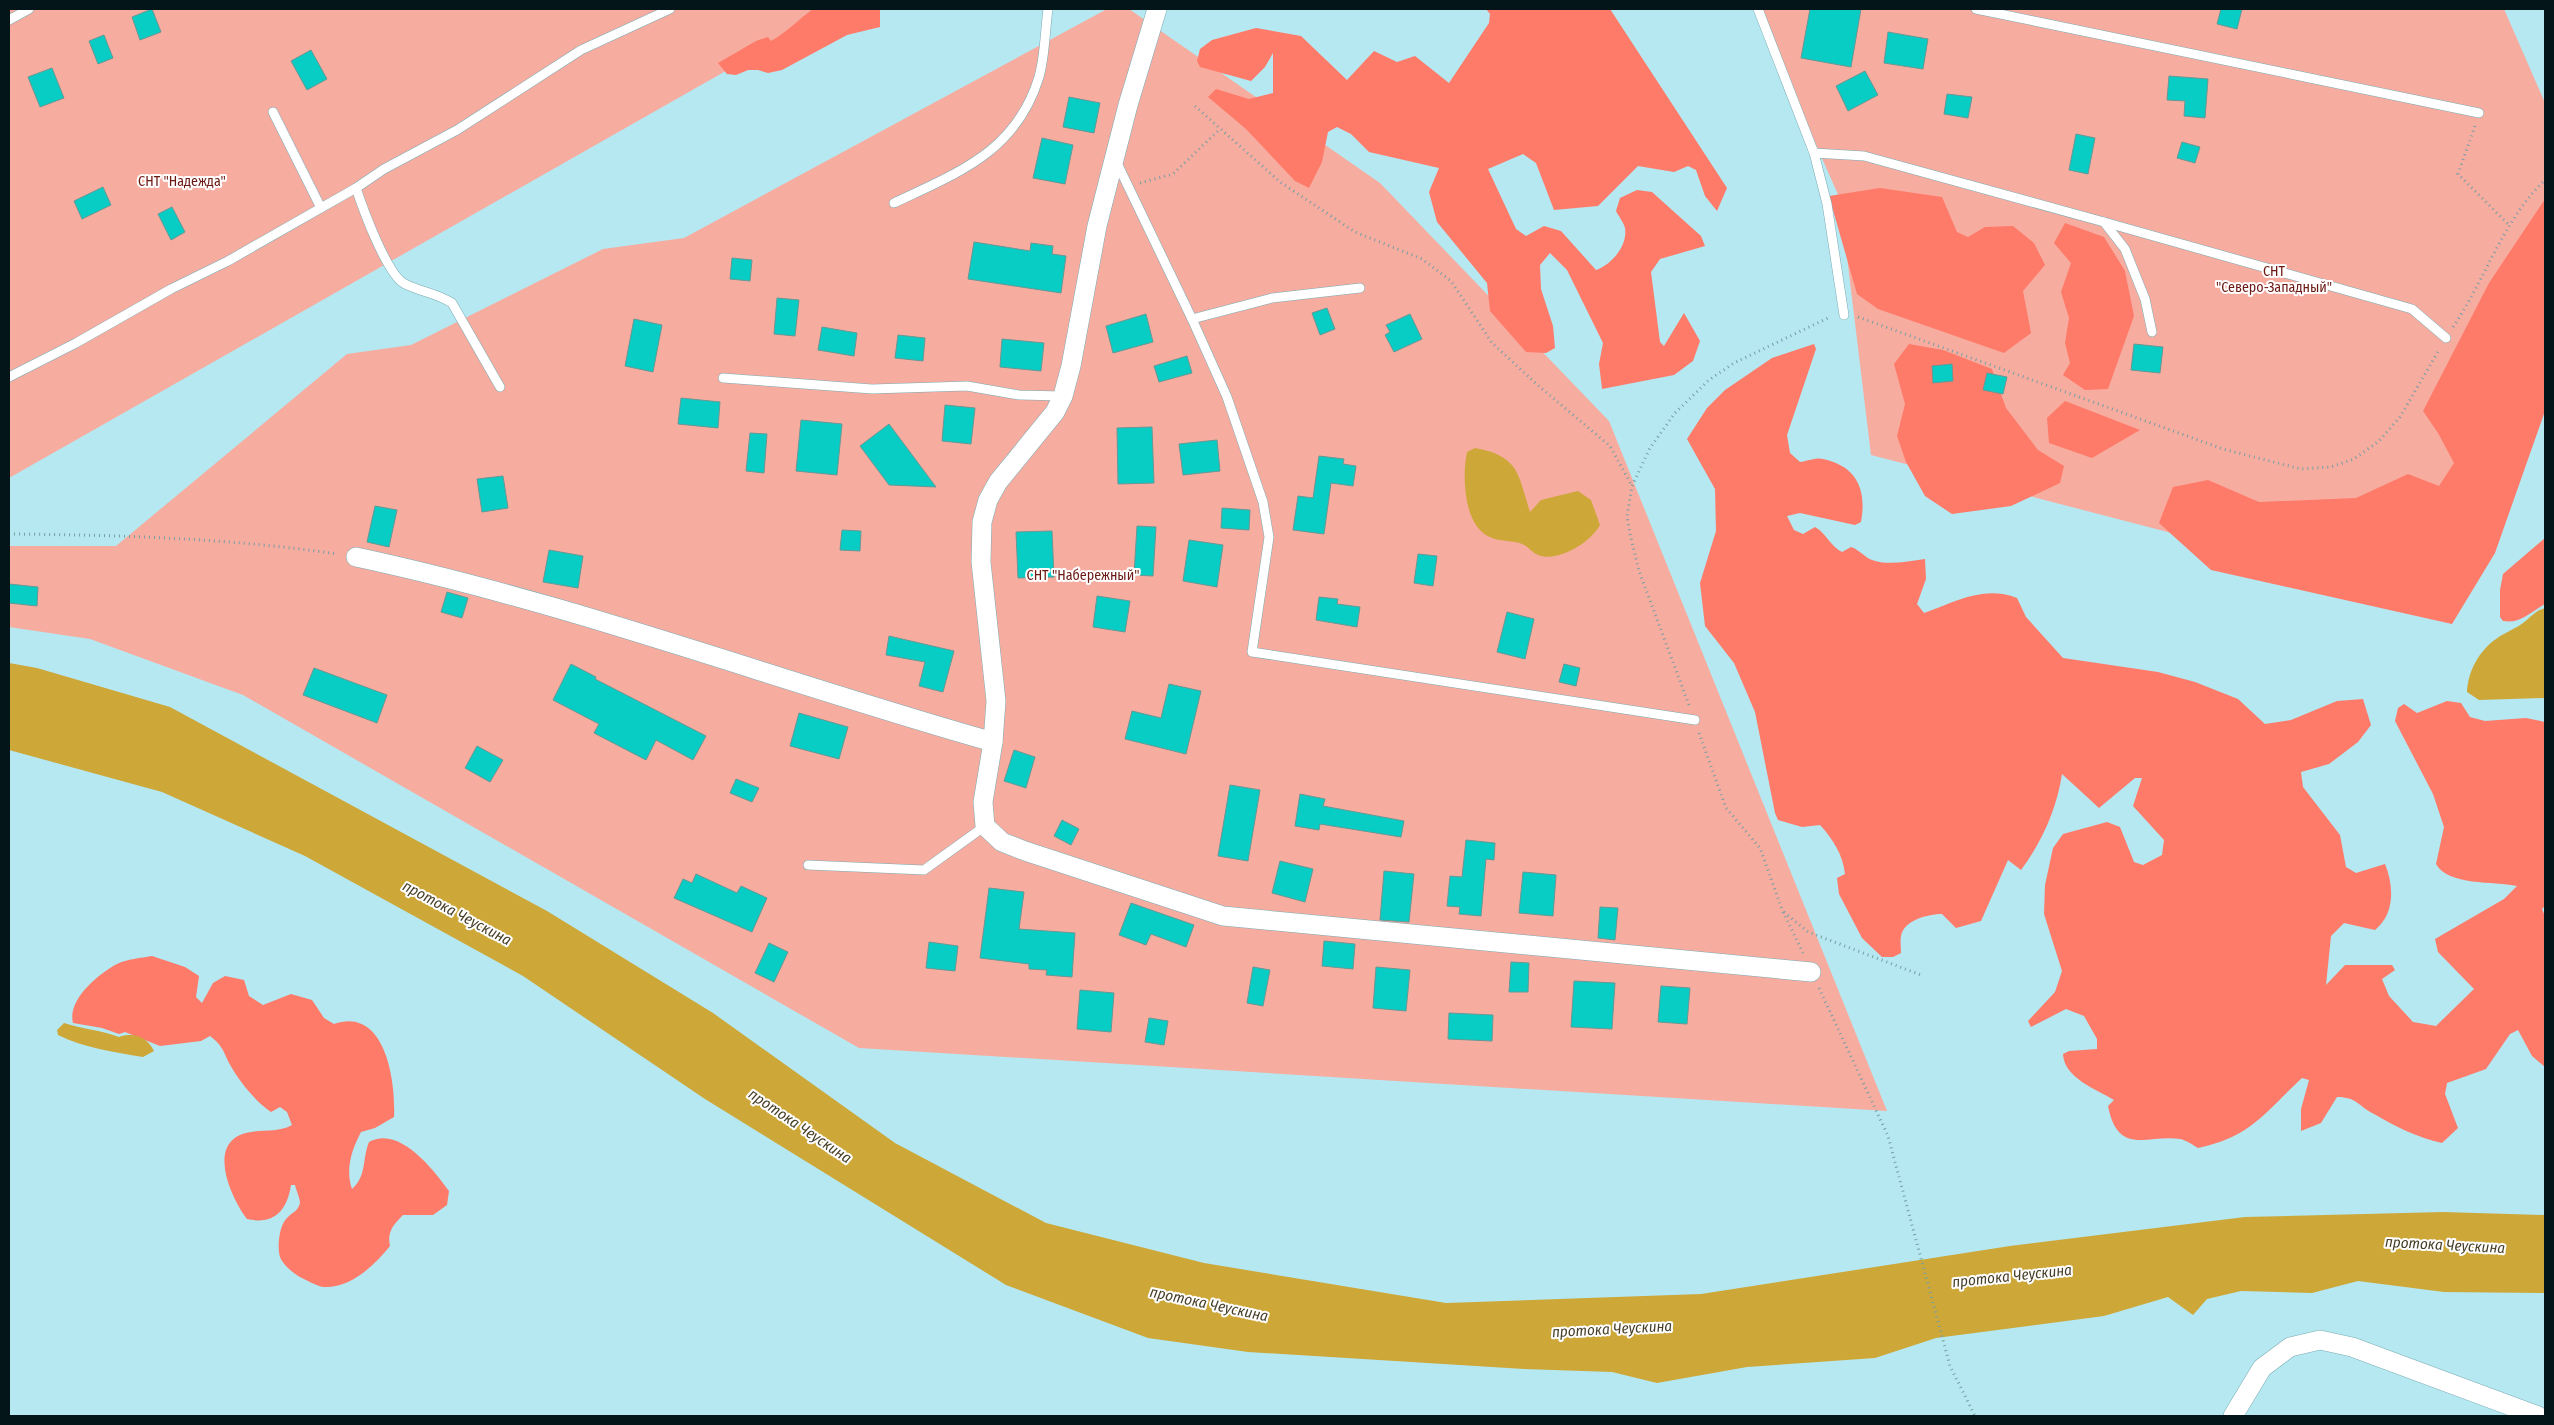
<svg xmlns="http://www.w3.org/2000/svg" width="2554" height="1425" font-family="'Fira Sans Condensed',sans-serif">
<rect width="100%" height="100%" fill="#b6e8f1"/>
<g fill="#f7aca0">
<path d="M9,9H835L9,478Z"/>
<path d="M1107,9H1129L1380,183L1609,421L1887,1111L859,1048L243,695L90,639L9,627V546H116L347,354L411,345L603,249L684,238Z"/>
<path d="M1756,9H2504L2545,103V391L2430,600L1871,455L1840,199Z"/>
</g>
<g fill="#fe7a69">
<path d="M813,9H880V27L847,35L782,70L768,73L758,70H748L736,75L727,74L718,63L756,41L768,37L771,41C786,33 799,19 813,9Z"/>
<path d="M1486,9H1610L1727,188L1717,211L1705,196L1696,170L1688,166L1674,172L1638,166L1598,206L1554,210L1536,163L1523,154L1488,169L1516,229L1526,236L1544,226L1561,231L1596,270C1611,265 1628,246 1625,228C1624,223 1618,215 1616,211L1620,198L1637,190L1652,192L1701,236L1705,246L1660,259L1651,272L1660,342L1664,346L1684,313L1700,341L1693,361L1674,375L1602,389L1599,364L1603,343L1567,270L1550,253L1540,265L1541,289L1553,326L1555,348L1546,353L1526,352L1490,311L1487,283L1437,222L1429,192L1439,168L1369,152L1351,134L1337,127L1328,132L1322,162L1309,188L1295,181L1246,129L1208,97L1216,89L1249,99L1273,93V53L1265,67L1251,81L1200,67L1197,61L1200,49L1212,40L1256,28L1301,36L1347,80L1374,51L1397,62L1415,56L1449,83L1489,23L1490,14Z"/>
<path d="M1880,188L1942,197L1957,232L1968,237L1985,227L2013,226L2034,243L2045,265L2023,291L2031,333L2004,353L1878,309L1857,294L1829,196Z"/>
<path d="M2545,199V411L2495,553L2452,624L2211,570L2159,523L2173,487L2208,480L2259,502L2356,498L2408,474L2439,486L2454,463L2438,433L2423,411L2489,283Z"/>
<path d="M2065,223L2104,237L2125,271L2134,316L2108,389L2085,390L2063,375L2070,363L2065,343L2069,318L2061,292L2071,263L2054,243Z"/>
<path d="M1814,344L1816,349L1787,435L1790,453L1800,462C1807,461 1817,457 1823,459C1857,466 1867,490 1861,522L1855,525L1800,513L1787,516L1794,530L1803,534L1815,527C1827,534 1830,546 1842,552L1851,547C1860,550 1864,557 1872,560C1888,566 1908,561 1925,559L1926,579L1917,604L1924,613C1956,602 1983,585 2017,598L2026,617L2063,658L2158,672L2195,682L2238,699L2265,724L2291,720L2337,701L2363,699L2371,725L2358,742L2329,764L2301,772L2303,787L2340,835L2346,867L2356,873L2385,864C2394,886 2395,914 2375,930L2344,923L2331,936L2326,985L2345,965H2392L2395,970L2382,979L2389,996L2413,1022L2436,1026L2474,989L2438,952L2435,939L2504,899L2517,886C2494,881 2448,886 2436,864L2444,827L2433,794L2395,721L2398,708L2404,704L2417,713L2447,701L2461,703L2470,717L2485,721L2526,718L2545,722V906L2542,909L2545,916V1067L2532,1056L2518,1030L2510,1034L2486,1069L2447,1083L2445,1094L2458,1128L2442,1143C2418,1138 2395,1126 2374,1114C2358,1106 2357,1097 2337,1097L2321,1123L2301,1131V1109L2309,1080L2302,1078C2264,1113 2252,1136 2198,1148C2193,1145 2186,1140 2180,1139C2148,1134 2118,1157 2108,1106L2114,1100C2096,1089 2064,1078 2063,1054L2069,1051L2097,1049V1039L2084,1016L2066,1009L2031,1027L2028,1021L2055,992L2062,971L2044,914L2045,885L2053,848L2063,834L2107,822L2120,827L2134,862L2143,865L2162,855L2164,840L2133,806L2142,778H2135L2099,808L2062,774C2057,808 2042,842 2021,870L2008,860L1981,921L1956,928L1942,914C1928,914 1904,920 1901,936C1900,941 1901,948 1901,953L1893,957H1882L1862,938L1839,894L1837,878L1845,874C1843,855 1833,839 1820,825L1802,827L1778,820L1775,813L1755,712L1734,663L1705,626L1700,583L1716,531L1715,489L1687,439L1707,408L1725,390L1772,358Z"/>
<path d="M1909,344L1943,350L1992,369L2006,408L2038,450L2064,466L2060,483L2011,506L1952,514L1925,496L1906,462L1897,436L1905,404L1894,364Z"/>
<path d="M2065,401L2140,430L2092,458L2049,443L2047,418Z"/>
<path d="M2545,538V604C2530,612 2521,624 2503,621L2500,617V590L2503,574Z"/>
<path d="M152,956L185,967L199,976L196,997L202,1003L213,983L225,976L244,980L249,996L263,1005L291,994L312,1000L324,1018L334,1024C386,1006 396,1083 394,1117L375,1128L361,1132C352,1149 345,1169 352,1189C367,1176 362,1159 369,1142C399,1125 433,1169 449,1191L447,1205L433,1215H403C393,1225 387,1232 390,1246C375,1265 350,1289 323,1287C317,1286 308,1281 302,1278C295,1275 283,1265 280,1257C277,1247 279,1224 288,1217C293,1212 298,1211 300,1203C300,1198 296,1190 295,1185H291C287,1211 274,1225 247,1219C231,1198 206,1143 246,1133C262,1129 278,1133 292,1125L287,1112L280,1107L271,1112C254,1100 238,1080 228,1061C223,1050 221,1044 210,1036L201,1041L160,1046L125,1032L119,1034L102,1028L73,1023C67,1000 98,974 117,964C127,959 141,958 152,956Z"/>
</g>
<g fill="#cda738">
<path d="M1475,448C1520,456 1518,475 1530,512L1541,500L1578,491L1591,500L1600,525C1591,542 1558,563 1538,555C1532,553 1528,546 1522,544C1513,540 1501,542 1492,538C1463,528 1462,476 1467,452Z"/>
<path d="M2545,608V698L2479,700L2467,692C2468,671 2479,651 2496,639C2504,633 2515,629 2523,623C2531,617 2535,611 2545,608Z"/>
<path d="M9,663L37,668L170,707L547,911L713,1013L895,1143L1046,1223L1204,1263L1446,1303L1701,1294L2010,1246L2245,1217L2443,1212L2545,1215V1293L2444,1292L2358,1281L2312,1293L2241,1291L2207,1299L2193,1315L2168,1297L2104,1316L1936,1338L1875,1358L1747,1367L1657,1383L1612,1372L1524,1369L1248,1352L1148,1338L1006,1285L705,1099L523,976L305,856L162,792L9,750Z"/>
<path d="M64,1023C82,1029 101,1030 119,1037C134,1032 147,1037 154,1051L143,1057C114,1052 84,1048 58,1035L57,1030Z"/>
</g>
<g fill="#07cdc4" stroke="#679894">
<path d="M152,9L161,32L140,40L132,17Z"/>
<path d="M1810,9H1861L1851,67L1801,58Z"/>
<path d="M2221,9H2242L2237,29L2217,24Z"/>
<path d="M1888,32L1928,39L1923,69L1884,63Z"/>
<path d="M104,35L113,58L98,64L89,41Z"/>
<path d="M311,50L327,79L307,90L291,61Z"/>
<path d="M52,68L64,98L40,107L28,77Z"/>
<path d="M1865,71L1878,95L1848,111L1836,86Z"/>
<path d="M2169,76L2208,79L2205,118L2184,116L2185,101L2167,100Z"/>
<path d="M1947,94L1972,97L1968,118L1944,114Z"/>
<path d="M1069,97L1100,103L1094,133L1063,127Z"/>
<path d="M2076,134L2095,138L2088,174L2069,170Z"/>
<path d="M1042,138L1073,145L1065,184L1033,178Z"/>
<path d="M2182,142L2200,147L2195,163L2177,158Z"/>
<path d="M103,187L111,205L82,219L74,201Z"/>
<path d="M172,207L185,232L171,240L158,214Z"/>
<path d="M974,242L1030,251L1031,243L1053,246L1052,254L1066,256L1061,293L968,279Z"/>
<path d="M732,258L752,260L750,281L730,279Z"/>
<path d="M777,298L799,300L795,336L774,334Z"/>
<path d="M1327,308L1335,329L1320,335L1312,313Z"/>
<path d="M1146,314L1153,342L1113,353L1106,326Z"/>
<path d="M1410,314L1422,339L1394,352L1385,335L1390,332L1386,325Z"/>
<path d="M634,319L662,325L653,372L625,366Z"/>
<path d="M822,327L857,333L854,356L818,350Z"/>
<path d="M898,335L925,338L923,361L895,358Z"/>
<path d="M1002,339L1044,343L1041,371L1000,367Z"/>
<path d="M2134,344L2163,347L2160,373L2131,370Z"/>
<path d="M1187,356L1192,373L1159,382L1154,366Z"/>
<path d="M1952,364L1953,381L1933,383L1932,366Z"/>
<path d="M1987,373L2007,377L2003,394L1983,390Z"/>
<path d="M681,398L720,402L718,428L678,424Z"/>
<path d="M945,405L975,408L971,444L942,441Z"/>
<path d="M801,420L842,424L837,475L796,471Z"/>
<path d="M889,424L936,487L889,485L860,446Z"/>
<path d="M1152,427L1154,483L1118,484L1117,428Z"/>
<path d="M750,433L767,434L764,473L746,471Z"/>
<path d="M1217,440L1220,471L1183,475L1179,444Z"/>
<path d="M1319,456L1344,459L1343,464L1356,466L1353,486L1331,483L1324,534L1293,530L1298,496L1313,498Z"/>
<path d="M503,476L508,508L482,512L477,479Z"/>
<path d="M375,506L397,510L389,547L367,542Z"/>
<path d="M1222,508L1250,510L1249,530L1221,528Z"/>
<path d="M1137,526L1156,527L1153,576L1134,575Z"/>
<path d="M842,530L861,531L860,551L840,550Z"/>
<path d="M1052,531L1054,577L1018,578L1016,532Z"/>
<path d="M1189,540L1223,545L1217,587L1183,581Z"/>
<path d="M549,550L583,556L578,588L543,582Z"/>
<path d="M1418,554L1437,556L1433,586L1414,583Z"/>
<path d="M9,584L38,587L37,606L9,603Z"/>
<path d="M447,592L468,598L462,618L441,612Z"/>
<path d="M1097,596L1130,601L1125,632L1093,627Z"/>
<path d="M1319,597L1338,599L1337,604L1360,607L1357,627L1316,620Z"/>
<path d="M1507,612L1534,619L1525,659L1497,652Z"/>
<path d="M889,636L954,651L943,692L919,686L925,662L886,655Z"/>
<path d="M571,664L596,677L595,679L706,736L693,760L656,740L646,760L594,733L599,724L553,700Z"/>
<path d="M1564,664L1580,668L1576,686L1559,682Z"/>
<path d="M314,668L387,695L377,723L303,695Z"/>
<path d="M1169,684L1201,691L1186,754L1125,739L1132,711L1161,718Z"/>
<path d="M799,713L848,727L839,759L790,746Z"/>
<path d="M477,746L503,760L490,782L465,768Z"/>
<path d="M1014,750L1035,757L1026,788L1004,781Z"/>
<path d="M736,779L759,788L752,802L730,793Z"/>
<path d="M1230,785L1260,790L1248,861L1218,856Z"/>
<path d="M1300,794L1325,799L1323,806L1404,821L1401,837L1320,824L1319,830L1295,826Z"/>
<path d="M1062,820L1079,829L1071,845L1054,836Z"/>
<path d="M1466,840L1495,843L1494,860L1486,859L1481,916L1459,914L1460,907L1447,906L1450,876L1462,877Z"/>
<path d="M1280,861L1313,869L1305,902L1272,893Z"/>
<path d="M1384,871L1414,874L1409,922L1380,920Z"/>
<path d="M1523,872L1556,875L1553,916L1519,913Z"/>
<path d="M696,874L737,893L741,886L767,898L752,932L674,898L683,879L692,883Z"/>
<path d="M989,888L1024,892L1019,929L1075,933L1072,977L1046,975L1047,970L1029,969V964L980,958Z"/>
<path d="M1131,903L1194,925L1186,947L1151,934L1146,945L1119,935Z"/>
<path d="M1600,907L1618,908L1615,940L1598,938Z"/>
<path d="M1324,941L1355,944L1353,969L1322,966Z"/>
<path d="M929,942L958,946L955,971L926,968Z"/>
<path d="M769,943L788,952L774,982L755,973Z"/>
<path d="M1511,962L1529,963L1528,992H1509Z"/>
<path d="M1253,967L1270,970L1263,1006L1247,1003Z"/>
<path d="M1376,967L1410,970L1406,1011L1373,1008Z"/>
<path d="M1574,981L1615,983L1612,1029L1571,1027Z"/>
<path d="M1661,986L1690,988L1687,1024L1658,1022Z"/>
<path d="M1080,990L1114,993L1111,1032L1077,1029Z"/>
<path d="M1449,1013L1493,1015L1492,1041L1448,1039Z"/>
<path d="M1149,1018L1168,1021L1164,1045L1145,1042Z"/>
</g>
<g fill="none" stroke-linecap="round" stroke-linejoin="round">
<defs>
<g id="lane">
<path d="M1758,9L1814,153L1827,204L1844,315"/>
<path d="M1976,9L2479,113"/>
<path d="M9,20L29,9"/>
<path d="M273,112L321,208"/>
<path d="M1814,153L1864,156L2104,222L2125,249L2145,299L2152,332"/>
<path d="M1116,161L1192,319L1227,397L1263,502L1269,537L1252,652L1695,720"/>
<path d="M356,188C363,209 387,275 405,284C421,292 437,293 452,303L500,387"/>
<path d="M894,203C959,172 1016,152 1039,77C1045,56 1045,31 1048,9"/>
<path d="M2104,222L2412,309L2446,338"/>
<path d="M1192,319L1272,298L1360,288"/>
<path d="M9,377L76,343L171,289L228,261L356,188L384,169L457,130L581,50L670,9"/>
<path d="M723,378L872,389L967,386L1019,395L1063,396"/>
<path d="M808,865L924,870L985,826"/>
</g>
<g id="street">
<path d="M1157,9L1128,105L1097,226L1071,366L1063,396L1055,412L998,482L988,500L982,522L981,562L996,701L993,742L983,802L985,826L1002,842L1025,851L1223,916L1811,972"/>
<path d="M356,557C572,603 780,682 993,742"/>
<path d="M2233,1416L2262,1368L2290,1347L2320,1340L2352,1347L2538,1416"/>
</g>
</defs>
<use href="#lane" stroke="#7aabb3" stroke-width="10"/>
<use href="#street" stroke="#7aabb3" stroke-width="20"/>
<g stroke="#779ea5" stroke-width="3" stroke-dasharray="1 4" stroke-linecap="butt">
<path d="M1195,106L1280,182L1355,232L1422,259L1451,281L1492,343L1541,388L1610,446L1632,486"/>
<path d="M2475,126L2458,174L2510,226"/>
<path d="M1140,183L1173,174L1220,129"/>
<path d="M1858,317L2223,449L2301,469L2331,467L2354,459L2379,441L2400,417L2439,350"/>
<path d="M2453,327C2485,280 2503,220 2545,180"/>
<path d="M9,534C120,535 227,538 338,554"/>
<path d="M1689,705L1639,571L1630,534L1627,516L1632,486L1650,448L1675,413L1709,380L1734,363L1830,317"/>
<path d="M1699,733L1726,808L1760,848L1783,912L1803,953"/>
<path d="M1784,912L1808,932L1921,975"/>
<path d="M1819,988L1888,1136L1950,1366L1975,1416"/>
</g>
<use href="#lane" stroke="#fff" stroke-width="9"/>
<use href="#street" stroke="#fff" stroke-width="19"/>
</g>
<g text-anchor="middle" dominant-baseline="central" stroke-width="4" stroke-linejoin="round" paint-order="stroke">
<g font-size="14" fill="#6c1913" stroke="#fff">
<text x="182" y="181">СНТ "Надежда"</text>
<text x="2274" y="271">СНТ<tspan x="2274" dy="16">"Северо-Западный"</tspan></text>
<text x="1083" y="575">СНТ "Набережный"</text>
</g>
<g font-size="15" font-style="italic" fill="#473e27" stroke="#fff">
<text transform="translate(457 913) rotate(28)">протока Чеускина</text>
<text transform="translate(800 1126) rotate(34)">протока Чеускина</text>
<text transform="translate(2445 1245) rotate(3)">протока Чеускина</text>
<text transform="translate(2012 1276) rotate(-6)">протока Чеускина</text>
<text transform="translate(1209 1304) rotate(12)">протока Чеускина</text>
<text transform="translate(1612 1329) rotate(-3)">протока Чеускина</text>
</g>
</g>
<rect width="2554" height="1425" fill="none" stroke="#031518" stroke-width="20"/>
</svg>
